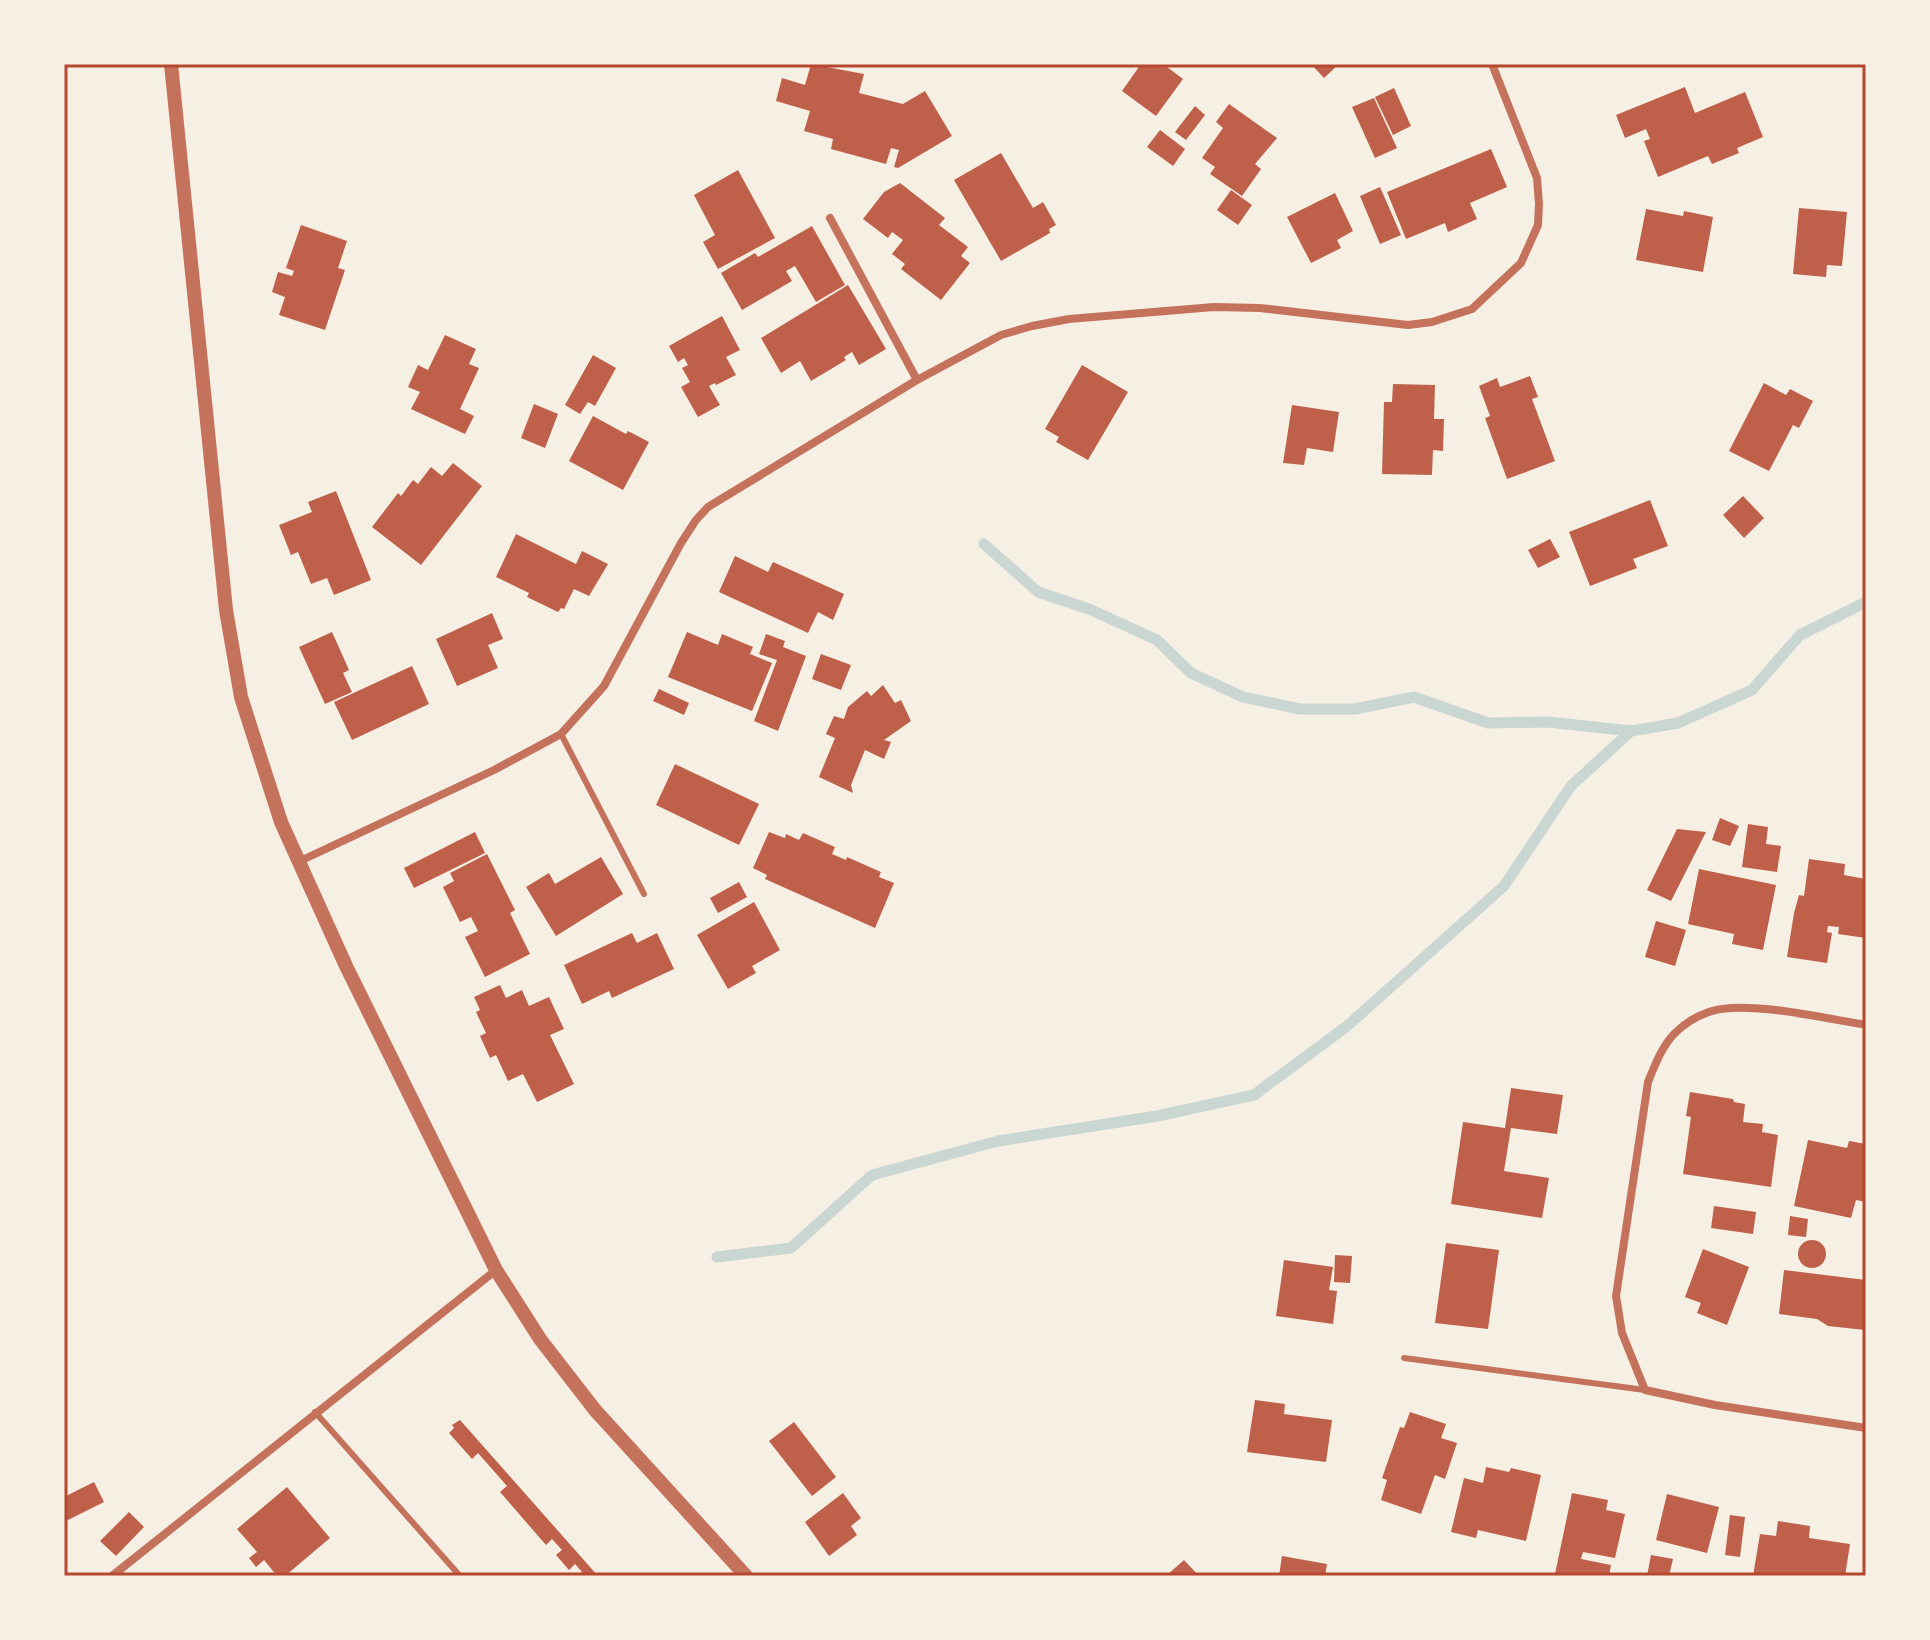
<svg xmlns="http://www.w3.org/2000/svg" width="1930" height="1640" font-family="'PT Sans',sans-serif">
<rect width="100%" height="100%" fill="#f6efe4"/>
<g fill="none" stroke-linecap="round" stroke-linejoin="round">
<g stroke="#c9d6d2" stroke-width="11">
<path d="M984,544L1038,592L1089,609L1157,640L1191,673L1243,697L1300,709H1355L1414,697L1488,723L1548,722L1631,731"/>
<path d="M717,1257L791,1248L872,1175L998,1141L1157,1116L1254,1095L1346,1027L1504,886L1571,786L1631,731L1678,723L1752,690L1800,635L1866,602"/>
</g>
</g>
<g fill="#bf614a">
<path d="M811,64L864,74L859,93L903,104L925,91L952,136L898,168L894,167L899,150L891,148L886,164L831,149L833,139L804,131L810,111L776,101L782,78L805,85Z"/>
<path d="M1141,64H1163L1183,79L1156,116L1122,91Z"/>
<path d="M1311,64H1339L1324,78Z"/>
<path d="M1685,87L1695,113L1745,92L1763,137L1737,148L1739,153L1712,164L1708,156L1658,177L1644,141L1650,139L1646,129L1625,138L1616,115Z"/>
<path d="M1394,88L1411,126L1393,135L1375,97Z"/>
<path d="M1374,98L1397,148L1375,158L1352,107Z"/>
<path d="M1229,104L1277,138L1255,164L1261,169L1242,196L1210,174L1215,167L1202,158L1223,128L1216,122Z"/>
<path d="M1195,106L1205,115L1186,140L1175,132Z"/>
<path d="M1160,130L1185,149L1173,166L1147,147Z"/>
<path d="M1491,149L1507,187L1470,203L1477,219L1448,232L1445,223L1406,239L1387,192Z"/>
<path d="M1001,153L1033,208L1043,202L1056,225L1049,229L1050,233L1001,261L954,180Z"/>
<path d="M738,170L775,238L718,269L703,242L715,235L694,195Z"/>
<path d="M900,183L945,218L939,225L968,247L961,256L970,263L941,300L901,269L905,264L892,254L903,240L892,232L888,238L863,219L884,192Z"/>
<path d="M1380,187L1401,235L1380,244L1360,196Z"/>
<path d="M1231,190L1252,205L1238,225L1217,210Z"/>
<path d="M1335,193L1353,231L1337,240L1341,248L1311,263L1287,217Z"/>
<path d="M1799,208L1847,212L1842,266L1827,265L1826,277L1793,274Z"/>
<path d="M1646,209L1683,216L1684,211L1713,217L1703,272L1636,260Z"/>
<path d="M301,225L347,241L338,268L345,270L325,330L279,315L285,297L272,292L278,272L292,276L294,271L286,268Z"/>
<path d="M812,226L845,285L816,302L795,266L786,271L792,281L742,310L721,273L755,253L758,257Z"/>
<path d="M848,285L886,349L859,365L852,352L844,357L846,360L811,381L800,361L781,373L761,338Z"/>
<path d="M722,316L740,350L726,357L736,375L716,385L715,383L709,386L720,405L698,417L681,387L690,382L682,368L688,365L684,358L678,362L669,346Z"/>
<path d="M445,335L476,349L469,364L479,368L460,409L474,416L465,434L411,409L420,392L408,387L418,365L428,370Z"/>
<path d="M593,355L616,368L595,406L588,402L580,414L565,405Z"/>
<path d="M1082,365L1128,392L1088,460L1056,442L1059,437L1045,429Z"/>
<path d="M1530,376L1538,397L1532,399L1555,461L1507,479L1485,418L1490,416L1479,386L1497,378L1500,387Z"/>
<path d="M1764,383L1786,395L1790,389L1813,401L1799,428L1793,425L1769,471L1729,451Z"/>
<path d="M1393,384L1435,385L1434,419H1444L1443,451L1433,450L1432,475L1382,474L1384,402H1392Z"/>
<path d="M534,404L558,414L545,448L521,438Z"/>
<path d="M1292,405L1339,412L1333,452L1307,448L1304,465L1283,463Z"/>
<path d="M593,416L626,434L628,431L649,442L623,490L569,461Z"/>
<path d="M453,463L482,486L421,565L372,527L398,493L401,496L413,480L418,484L431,467L442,476Z"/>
<path d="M336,491L371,580L334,595L327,578L311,584L298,552L291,555L279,525L312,512L308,502Z"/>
<path d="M1743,496L1764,518L1744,538L1723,515Z"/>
<path d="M1650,500L1668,546L1633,559L1637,568L1590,586L1569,532Z"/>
<path d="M516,534L576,564L582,551L608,564L589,596L574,589L564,609L561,608L558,612L527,597L529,593L496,577Z"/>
<path d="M1550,539L1560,557L1538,568L1528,550Z"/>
<path d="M735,556L768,572L773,562L844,594L833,620L818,612L808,633L719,592Z"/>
<path d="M492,613L503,639L488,645L498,668L457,686L436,639Z"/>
<path d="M332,632L349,670L343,673L352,692L325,704L299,647Z"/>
<path d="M687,632L718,645L722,634L753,647L750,654L772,663L752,711L668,677Z"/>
<path d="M766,634L785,641L783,647L806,656L778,731L754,721L777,660L759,654Z"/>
<path d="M821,654L851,665L841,690L812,679Z"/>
<path d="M412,666L429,704L352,740L334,702Z"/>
<path d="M883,685L895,703L901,700L911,721L884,740L891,742L884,759L865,750L851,785L853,793L819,777L835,738L826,734L834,716L844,719L848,707L867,691L871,696Z"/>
<path d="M659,689L689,703L684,715L653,701Z"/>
<path d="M675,764L759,804L739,845L656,805Z"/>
<path d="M1720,818L1739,826L1730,846L1712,840Z"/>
<path d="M1748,824L1768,827L1766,844L1781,846L1777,872L1742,867Z"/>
<path d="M1677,829L1706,832L1671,901L1647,890Z"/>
<path d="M475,832L485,853L414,888L404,868Z"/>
<path d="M769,832L785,838L786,834L799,840L803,833L835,847L832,854L846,860L847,857L881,872L879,877L894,883L875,928L765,879L767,875L753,868Z"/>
<path d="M487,854L515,910L510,913L530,954L485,977L465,937L478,931L471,917L460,922L443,887L454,881L450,873Z"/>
<path d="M601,857L623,894L556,936L526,887L549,873L555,884Z"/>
<path d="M1809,859L1845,864L1844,875L1866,879V938L1838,934L1839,927L1828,926L1827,932L1832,933L1827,963L1787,957L1794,913L1799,895L1804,896Z"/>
<path d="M1699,869L1776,885L1763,950L1732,944L1734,934L1688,924Z"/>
<path d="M739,882L747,897L718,913L710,898Z"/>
<path d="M754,902L780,950L752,966L756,973L728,989L697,935Z"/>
<path d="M1656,921L1686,930L1675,966L1645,957Z"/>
<path d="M632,933L637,943L657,933L674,969L612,998L609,991L582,1004L564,965Z"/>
<path d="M500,985L506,998L522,990L529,1006L549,997L564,1029L550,1035L574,1084L537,1102L523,1074L508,1081L496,1055L490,1058L480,1036L486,1033L476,1012L480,1010L474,997Z"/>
<path d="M1511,1088L1563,1095L1557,1134L1511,1128L1504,1171L1549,1178L1542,1218L1451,1204L1463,1122L1505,1128Z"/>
<path d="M1690,1092L1733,1099L1734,1102L1745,1104L1743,1122L1763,1124L1762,1132L1778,1135L1771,1187L1683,1174L1691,1117L1686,1116Z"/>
<path d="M1808,1140L1847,1148L1849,1141L1866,1144V1202L1856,1200L1851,1218L1794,1206Z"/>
<path d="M1714,1206L1756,1212L1753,1234L1711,1228Z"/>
<path d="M1790,1216L1808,1219L1806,1237L1788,1235Z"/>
<circle cx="1812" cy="1254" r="14"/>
<path d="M1446,1243L1499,1250L1488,1329L1435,1323Z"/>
<path d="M1703,1249L1749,1267L1727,1325L1697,1313L1701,1303L1685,1297Z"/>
<path d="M1335,1255L1352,1256L1350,1283L1334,1282Z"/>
<path d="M1284,1260L1333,1267L1329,1290L1337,1291L1333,1324L1276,1316Z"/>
<path d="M1784,1270L1866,1280L1865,1330L1828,1326L1817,1319L1779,1314Z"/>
<path d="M1255,1400L1285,1404L1284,1414L1332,1420L1326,1462L1247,1452Z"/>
<path d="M1410,1412L1446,1424L1441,1438L1457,1443L1445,1479L1435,1475L1421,1514L1381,1500L1387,1480L1382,1478L1400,1427L1404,1428Z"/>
<path d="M460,1420L598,1576H577L582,1572L575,1564L569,1570L556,1555L562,1550L552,1539L546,1545L500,1492L507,1486L478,1453L472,1459L449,1433L454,1428L452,1425Z"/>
<path d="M794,1422L836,1477L812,1496L769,1441Z"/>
<path d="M1486,1467L1509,1472L1511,1468L1541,1475L1526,1541L1478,1530L1476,1538L1451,1532L1464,1478L1483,1483Z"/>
<path d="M94,1482L104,1502L64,1522V1497Z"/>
<path d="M287,1487L330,1538L285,1576H277L264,1560L256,1567L249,1558L257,1552L237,1529Z"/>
<path d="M843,1493L861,1518L851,1526L857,1535L829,1556L805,1522Z"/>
<path d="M1572,1493L1608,1500L1606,1510L1625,1514L1615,1558L1583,1552L1581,1559L1611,1565L1609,1576L1555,1574Z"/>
<path d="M1667,1494L1719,1507L1707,1553L1656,1540Z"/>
<path d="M129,1512L144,1527L116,1556L100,1541Z"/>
<path d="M1730,1515L1745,1517L1740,1557L1725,1555Z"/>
<path d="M1778,1521L1810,1526L1809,1538L1850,1544L1845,1576H1753L1760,1534L1776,1536Z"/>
<path d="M1651,1555L1673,1559L1669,1576H1647Z"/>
<path d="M1282,1556L1327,1564L1325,1576H1279Z"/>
<path d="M1184,1560L1199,1576H1166Z"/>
</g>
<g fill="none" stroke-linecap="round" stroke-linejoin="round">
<g stroke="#c5725c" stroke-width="6">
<path d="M561,734L644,894"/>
<path d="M1404,1358L1645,1390"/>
<path d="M315,1412L460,1576"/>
</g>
<g stroke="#c5725c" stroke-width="8">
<path d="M830,218L917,380"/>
<path d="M298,862L494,770L561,734L604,686L681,543L696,520L708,507L917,380L1001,335L1032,326L1069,319L1214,307L1260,308L1408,325L1432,322L1472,309L1521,263L1538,225L1539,204L1537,178L1492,64"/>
<path d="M1866,1025C1828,1019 1747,1000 1712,1011C1699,1015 1685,1023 1675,1033C1662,1046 1655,1065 1648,1082L1616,1296L1622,1333L1645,1390L1715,1405L1866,1428"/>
<path d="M112,1576L496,1270"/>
</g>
<path stroke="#c5725c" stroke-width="14" d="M171,64L226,610L241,697L281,822L346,966L496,1270L540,1339L595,1410L746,1576"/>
</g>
<rect width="1930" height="1640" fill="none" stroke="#f6efe4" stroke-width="132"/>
<rect x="66" y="66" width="1798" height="1508" fill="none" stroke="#b5482f" stroke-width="3"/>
</svg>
